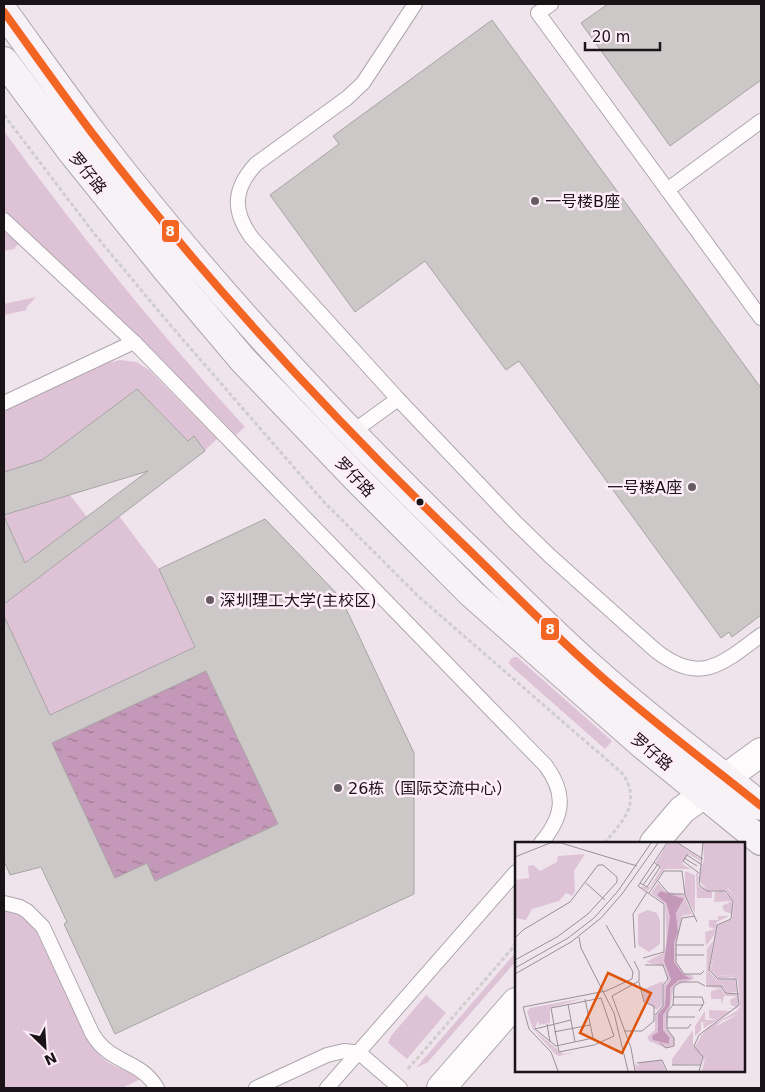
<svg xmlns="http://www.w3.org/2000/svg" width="765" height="1092" font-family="'DejaVu Sans','Noto Sans SC',sans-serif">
<defs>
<pattern id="water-ripples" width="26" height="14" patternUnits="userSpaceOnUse" patternTransform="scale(1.25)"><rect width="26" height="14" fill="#c498b8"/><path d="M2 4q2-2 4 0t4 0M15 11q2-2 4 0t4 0" fill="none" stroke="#9e7b95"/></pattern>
</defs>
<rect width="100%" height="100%" fill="#efe4ec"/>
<g fill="#dec3d7">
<path d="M4,131C79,234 159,333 245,427L236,435L137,335L4,210Z"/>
<path d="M4,231L18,244L14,249L4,251Z"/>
<path d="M36,297L26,308L27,310L4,315V304Z"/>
<path d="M120,360L136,362L149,370L217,439L201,454L137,389L42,460L4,472V410L104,364Z"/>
<path d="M70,495L87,517L25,563L4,515Z"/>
<path d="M119,516L159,569L195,647L50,715L4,616V604Z"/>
<path d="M517,657L612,741L605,749L511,666L509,663L510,660L514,657Z"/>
<path d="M4,911C18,913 28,920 36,931L87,1038C95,1052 104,1062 119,1068C127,1071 134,1073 141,1079L122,1088H4Z"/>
<path d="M516,952V961L428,1062L416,1068Z"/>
<path d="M426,995L446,1013L407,1059L388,1043L391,1036Z"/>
</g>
<path fill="url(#water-ripples)" d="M206,671L278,824L155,881L89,891L52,743Z"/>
<g fill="#ccc8c8" stroke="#a8a4a3" fill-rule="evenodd">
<path d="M608,4H761V80L670,146L581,23Z"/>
<path d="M492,20L761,388V615L732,637L729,632L721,638L519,361L506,370L425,261L355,312L270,195L339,144L333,136Z"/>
<path d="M137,389L188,441L194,436L205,451L4,604V516L25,563L148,471L4,515V472L42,460Z"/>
<path d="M265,519L341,598L414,753V894L115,1034L64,924L67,922L41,867L10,875L4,861V616L50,715L195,647L159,569ZM206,671L278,824L155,881L147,863L115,878L52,743Z"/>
</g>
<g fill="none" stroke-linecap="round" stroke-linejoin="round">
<defs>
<g id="service">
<path d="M415,4L363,83L347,98L256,164C233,189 232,211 252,238L398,399L514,521L550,556L655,650C700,686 722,664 761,635"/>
<path d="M551,4L538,13L761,318"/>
<path d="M667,190L761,121"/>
<path d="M4,220L134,342L546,766C567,795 563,817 541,843"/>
<path d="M4,403L134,342"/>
<path d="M351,433L398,399"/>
<path d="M4,903L20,907L27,911L43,927L92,1033C110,1065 139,1058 157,1088"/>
<path d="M256,1088L327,1055L344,1051L353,1052L364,1057L400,1088"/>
<path d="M327,1088L516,872"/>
</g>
<g id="tertiary">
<path d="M654,843L682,810L761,752"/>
<path d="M441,1088L516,1002"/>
</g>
<g id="secondary">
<path d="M4,12C33,52 62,93 92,133C206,282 335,421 470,551C511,591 551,632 594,670C647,718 705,761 761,806"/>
<path d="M4,61L72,152L167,270L243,360L361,483L472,594L643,745L761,841"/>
</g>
</defs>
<use href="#service" stroke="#afa6ad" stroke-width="16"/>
<use href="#tertiary" stroke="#afa6ad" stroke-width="30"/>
<use href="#secondary" stroke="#afa6ad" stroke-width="30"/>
<g stroke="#d0cdcf" stroke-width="3" stroke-dasharray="4 2.5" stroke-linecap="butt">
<path d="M4,115L96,236L172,327L324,502L419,597L622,773C642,801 624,821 604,843"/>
<path d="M408,1069L516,944"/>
</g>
<use href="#service" stroke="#fdfbfc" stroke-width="14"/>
<use href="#tertiary" stroke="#fdfbfc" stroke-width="28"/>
<use href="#secondary" stroke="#f7f2f5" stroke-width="28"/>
<defs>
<path id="bus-1" d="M4,12C33,52 62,93 92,133C206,282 335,421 470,551C511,591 551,632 594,670C647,718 705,761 761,806"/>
</defs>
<use href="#bus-1" stroke="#ffedf9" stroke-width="11"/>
<use href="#bus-1" stroke="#f26522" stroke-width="8"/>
</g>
<g fill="#655c62" stroke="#ffedf9" stroke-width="2">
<circle cx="535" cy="201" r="5"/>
<circle cx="692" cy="487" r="5"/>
<circle cx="210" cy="600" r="5"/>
<circle cx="338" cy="788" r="5"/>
</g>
<circle fill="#1a1318" stroke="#ffedf9" stroke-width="2" cx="420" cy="502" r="4.5"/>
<g text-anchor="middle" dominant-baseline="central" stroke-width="5" stroke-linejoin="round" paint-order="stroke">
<g font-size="16" fill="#1a1318" stroke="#ffedf9">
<text transform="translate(88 173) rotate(51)">罗仔路</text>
<text transform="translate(355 477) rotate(46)">罗仔路</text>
<text transform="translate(652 752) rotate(40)">罗仔路</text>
</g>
<g font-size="16" fill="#1a1318" stroke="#ffedf9" text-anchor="start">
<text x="545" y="201">一号楼B座</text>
<text x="682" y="487" text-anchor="end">一号楼A座</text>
<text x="220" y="600">深圳理工大学(主校区)</text>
<text x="348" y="788">26栋（国际交流中心）</text>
</g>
</g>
<g transform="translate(515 842)">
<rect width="230" height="230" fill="#efe4ec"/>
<path d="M153,1H162L186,17L185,19L174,12L167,22L176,27H150L133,49L125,45H135L146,27L141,20ZM188,1H191L205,46H212L222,57L225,77L222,81H210L196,124L206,134L226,132V165L223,172L206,179L183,206L191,214L185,229L189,218L180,204L192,186L222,169L225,164L223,138L217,135L204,137L195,128L202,83L217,77L219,59L211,49L192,48L183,37L189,17ZM170,29L180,33V71L170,53ZM181,31H183V44L197,50V56H182ZM143,41L150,49L169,53L177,72L167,74L161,100V120L168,132L177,133L179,137L159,144L151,187L159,196V203L151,206L134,199L132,195L140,188V174L148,164L149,143L153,139L150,125L131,120L152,109L150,62L136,51ZM146,49L169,58L161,71L163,90L159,101V120L168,132L176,137L164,138L155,146V163L148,173V188L156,197L154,202L138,197L143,189V172L150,164L151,145L156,138L149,119L155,97V75ZM208,49L217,58V72L206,73L217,72L209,69L207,64L217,59L199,60L200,50ZM133,68L142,71L145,79V102L134,110L123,103V72ZM203,74H214L202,80L199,93L191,104L190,90L200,87L194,85V78H203ZM198,99L194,130L203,138L220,137L222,150L210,151L208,146L191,144L192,107ZM148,139L147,163L142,168L129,159L127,148ZM191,144L205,145L209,152H222L223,154V165L221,167H212L223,166L216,163L215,158L222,154H209L207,163L206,157H196V149L205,147ZM69,156L35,166V181L23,183L24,180H22L20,189L48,212L61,210L44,214L40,212L18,187L12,170L15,166ZM194,168L216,169L210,174L189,186L188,181H192L186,180V188L180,194V184L190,169V178H202L194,176ZM178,188V203L187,213L186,222L157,223V217ZM146,218L151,229H121L120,221L123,224L125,220Z" fill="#dec3d7" fill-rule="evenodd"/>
<path d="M191,1H230V229H187L191,214L182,205L186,193L223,172L226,165L225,132L202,134L196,128L204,85L210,81H222L225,77L222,57L213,46L192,47L185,40L193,12ZM70,12L59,29L60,49L57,54L51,51L44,59L17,67L11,78L0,76V38L14,36L13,24L18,23L25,29L42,20L43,14Z" fill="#dec3d7"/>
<path d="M146,49L169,57L161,71L163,90L159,101V120L168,132L176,137L164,138L155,146V163L148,173V188L155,196L154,202L138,198L137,194L143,190V172L150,164L151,145L156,138L149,119L155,75L151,61L142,53Z" fill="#c498b8"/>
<path fill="none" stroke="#9a9097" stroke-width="1" d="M163,1L188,17M0,15L35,1H46L122,24M169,16L182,24M184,31L168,19L172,13L187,23M142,38L154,52H169M71,41L90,58M125,41L132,45L145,25L139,20M128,43L143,22M134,51L149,29H167L170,53L182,80M180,74L167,76L161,101V120L169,132H186L189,129M64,95L66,106L99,171L113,229M0,96L8,88L55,60L83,23H88L102,35V40L73,72L42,95L0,118M161,103H189M120,106L118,72L132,50M161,113H189M128,116L149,110V62L123,44L152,1M119,119L124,129V139L97,154L116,206L120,229M130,123H148L153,137L148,143V164L140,173M0,126L53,96L79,76L103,49L136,1M0,132L56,100L86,76L107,52L143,1M191,144H206L210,151L224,152M158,155H187L189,161L184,169M86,156L99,194L79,203L44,210L36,166ZM53,162L60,200M158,163H188M152,175H180M56,178L20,187L41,204L78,196L70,157M32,182L35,200M152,186H173L176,182M109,189H127L139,179V164L129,160L124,140M39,190L75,183M145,201L151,206L159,204V196L152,187V170L158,163L159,145L165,140H183L190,144M122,221L147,218L152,229M157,223H186M43,229L36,210L14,187L8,165L91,149L117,137L118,130L91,83M184,229L188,215L179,204L184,193L224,163L221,137H203L194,128L202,83L216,77L218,59L210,49H192L184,43L188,1"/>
<path fill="#de560d" fill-opacity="0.15" stroke="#de560d" stroke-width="2.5" d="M93,131L136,151L107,211L65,191Z"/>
<rect width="230" height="230" fill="none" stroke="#1a1318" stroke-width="2.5"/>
</g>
<g stroke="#ffedf9" stroke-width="2">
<rect x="161" y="219" width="19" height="24" rx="5" fill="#f26522"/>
<rect x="540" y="617" width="20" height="24" rx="5" fill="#f26522"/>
</g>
<g font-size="14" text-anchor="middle" font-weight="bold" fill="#fff">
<text x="170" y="236">8</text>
<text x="550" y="634">8</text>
</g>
<rect width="765" height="1092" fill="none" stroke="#1a1318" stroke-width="10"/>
<g transform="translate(45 1047) rotate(155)" stroke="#ffedf9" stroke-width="4" paint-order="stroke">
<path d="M0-4L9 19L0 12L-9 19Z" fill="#1a1318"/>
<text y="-8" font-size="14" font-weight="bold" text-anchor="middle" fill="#1a1318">N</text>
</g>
<path d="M585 42v8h75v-8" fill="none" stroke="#1a1318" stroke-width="2.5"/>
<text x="592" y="42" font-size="15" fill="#1a1318" stroke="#ffedf9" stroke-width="4" paint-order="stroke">20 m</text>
</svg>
